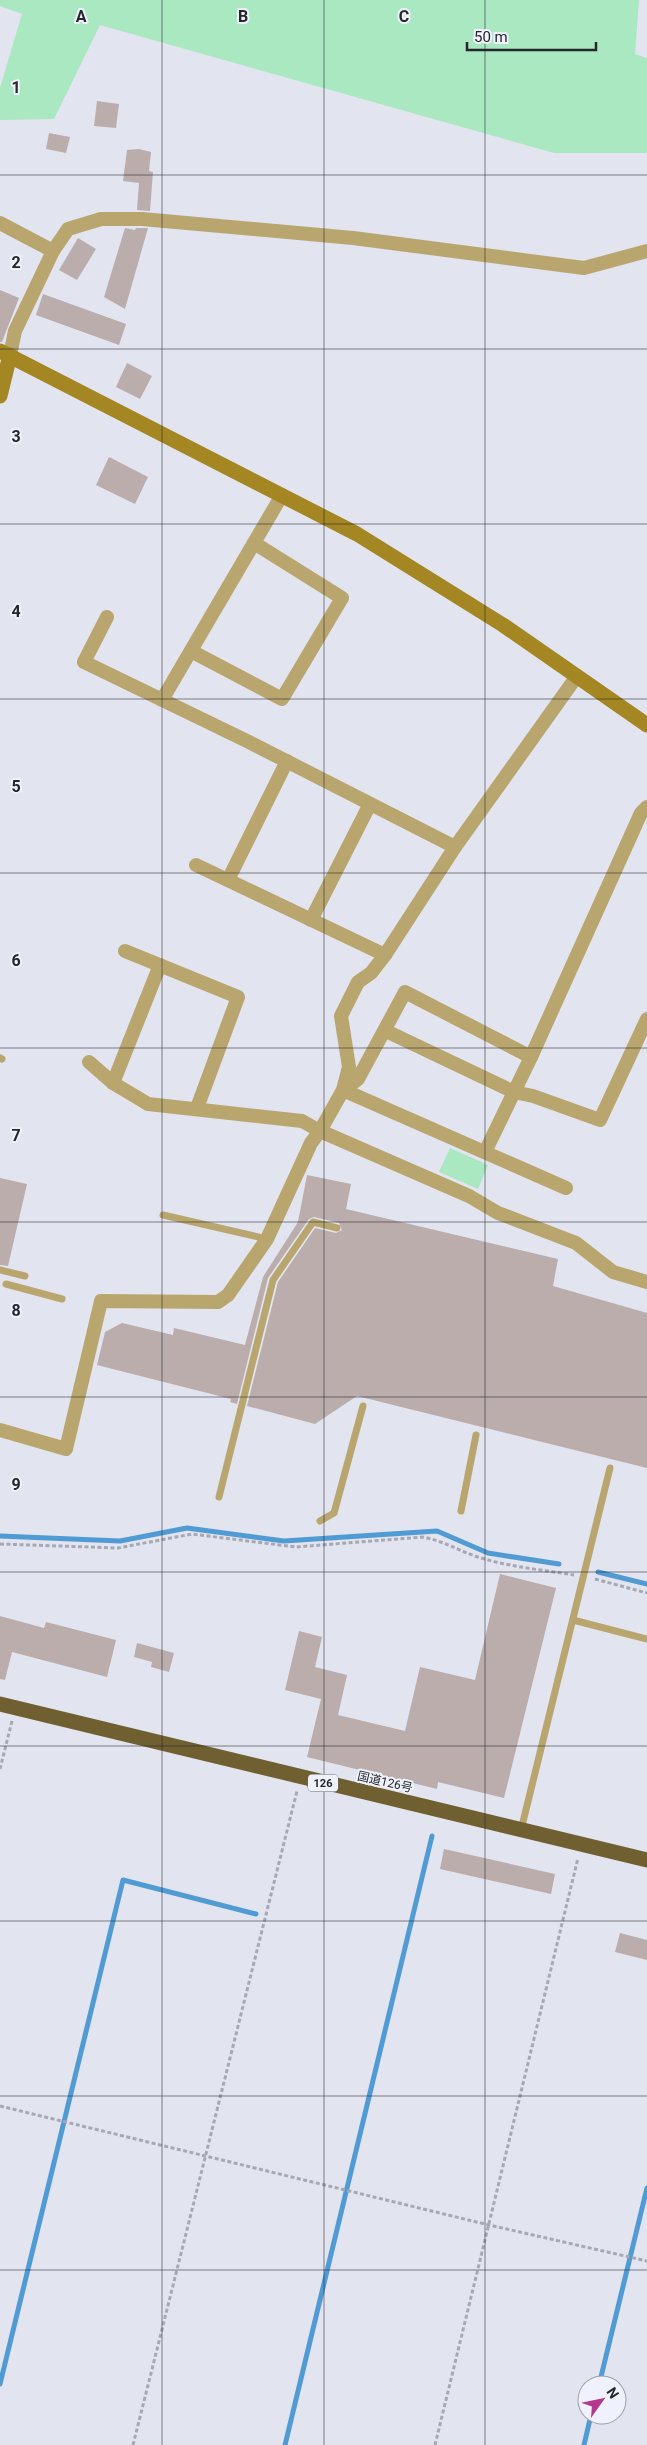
<svg xmlns="http://www.w3.org/2000/svg" width="647" height="2445" font-family="Roboto,'Noto Sans JP',sans-serif">
<rect width="100%" height="100%" fill="#e2e4ef"/>
<g fill="#a9e8c1">
<path d="M0,0H639L635,54L647,58V153H554L100,25L54,119L0,120V88L22,14L0,6Z"/>
<path d="M450,1148L488,1165L478,1189L439,1172Z"/>
</g>
<g fill="none" stroke-linecap="round" stroke-linejoin="round">
<g stroke="#519bd4" stroke-width="5">
<path d="M0,1536L120,1541L187,1528L284,1541L437,1531L488,1553L559,1564"/>
<path d="M598,1572L647,1584"/>
<path d="M0,2384L123,1880L256,1914"/>
<path d="M599,2385L647,2188"/>
<path d="M285,2445L432,1836"/>
<path d="M584,2445L591,2415"/>
</g>
</g>
<g fill="#baadab">
<path d="M97,101L119,104L116,128L94,126Z"/>
<path d="M49,133L70,137L66,153L46,149Z"/>
<path d="M139,149L151,152L149,171L153,172L150,211L137,210L139,183L123,181L127,150Z"/>
<path d="M125,228L135,230L136,228H148L125,309L104,297Z"/>
<path d="M78,238L96,249L77,280L59,270Z"/>
<path d="M0,290L19,298L2,342H0Z"/>
<path d="M43,294L126,324L119,345L36,315Z"/>
<path d="M127,363L152,376L140,399L116,387Z"/>
<path d="M109,457L148,477L135,504L96,485Z"/>
<path d="M307,1175L351,1184L346,1209L558,1259L553,1286L647,1313V1468L357,1396L315,1424L247,1406L278,1282L315,1228L336,1233L342,1230L339,1223L314,1217L309,1219L268,1278L237,1404L230,1402L231,1399L97,1365L105,1332L122,1323L173,1335L174,1328L245,1345L263,1277L298,1222Z"/>
<path d="M0,1178L27,1184L8,1266L0,1265Z"/>
<path d="M500,1574L556,1588L504,1798L438,1782L437,1789L307,1757L321,1699L285,1690L299,1631L322,1637L315,1667L347,1675L338,1715L405,1731L420,1667L475,1680Z"/>
<path d="M0,1616L44,1628L46,1622L116,1640L107,1677L12,1652L5,1680L0,1679Z"/>
<path d="M137,1643L174,1653L169,1672L151,1667L152,1662L134,1657Z"/>
<path d="M444,1849L555,1874L551,1894L440,1869Z"/>
<path d="M620,1933L647,1940V1960L615,1952Z"/>
</g>
<g fill="none" stroke-linecap="round" stroke-linejoin="round">
<g stroke="#a7a9b2" stroke-width="3" stroke-dasharray="4 2.5" stroke-linecap="butt">
<path d="M0,1544L118,1548L192,1534L296,1547L423,1537C444,1541 461,1552 481,1558C511,1567 543,1570 574,1575"/>
<path d="M595,1579L647,1593"/>
<path d="M0,1769L12,1721"/>
<path d="M0,2106L489,2225L647,2261"/>
<path d="M133,2445L297,1791"/>
<path d="M435,2445L578,1858"/>
</g>
<g stroke="#b9a66e" stroke-width="7">
<path d="M0,1058L2,1059"/>
<path d="M163,1215L267,1239"/>
<path d="M0,1270L25,1276"/>
<path d="M6,1284L62,1299"/>
<path d="M219,1497L273,1280L313,1222L337,1228"/>
<path d="M461,1511L476,1435"/>
<path d="M320,1521L334,1513L363,1406"/>
<path d="M573,1620L647,1639"/>
<path d="M521,1830L610,1468"/>
</g>
<g stroke="#b9a66e" stroke-width="14">
<path d="M0,223L53,251"/>
<path d="M10,355L15,331L53,251L68,229L101,219H142L353,238L584,268L647,251"/>
<path d="M107,617L84,662L247,741L455,847"/>
<path d="M191,651L282,699L342,598L254,543"/>
<path d="M162,700L282,495"/>
<path d="M196,865L385,955"/>
<path d="M228,880L287,761"/>
<path d="M311,920L370,804"/>
<path d="M125,951L238,997L197,1108"/>
<path d="M386,1031L514,1092L533,1096L600,1120L647,1019"/>
<path d="M531,1057L405,992L358,1079L343,1090L566,1188"/>
<path d="M89,1062L113,1083L148,1104L302,1121L320,1131L343,1090L349,1067L341,1016L358,982L371,973L385,955L455,847L577,676"/>
<path d="M113,1083L160,965"/>
<path d="M485,1152L531,1057L641,813L647,807"/>
<path d="M0,1430L66,1449L101,1301L218,1302L228,1295L267,1239L311,1143L320,1131L469,1196L498,1213L576,1243L613,1272L647,1282"/>
</g>
<g stroke="#a48622" stroke-width="15">
<path d="M0,351L357,534L503,625L647,725"/>
<path d="M0,396L10,355"/>
</g>
<path stroke="#706031" stroke-width="15" d="M0,1704L647,1860"/>
</g>
<path fill="none" stroke="#26272b" stroke-width="1" stroke-opacity="0.55" d="M162,0V2445M324,0V2445M485,0V2445M0,175H647M0,349H647M0,524H647M0,699H647M0,873H647M0,1048H647M0,1222H647M0,1397H647M0,1572H647M0,1746H647M0,1921H647M0,2096H647M0,2270H647"/>
<g text-anchor="middle" dominant-baseline="central" stroke-width="4" stroke-linejoin="round" paint-order="stroke">
<rect fill="#eff1fc" stroke="#62646a" stroke-width="1" x="308" y="1774.5" width="30" height="17" rx="4"/>
<g font-size="11" font-weight="bold" fill="#26272b">
<text x="323" y="1783">126</text>
</g>
<g font-size="12" fill="#26272b" stroke="#eff1fc">
<text transform="translate(385 1782) rotate(13)">国道126号</text>
</g>
</g>
<g font-size="16" text-anchor="middle" font-weight="bold" fill="#26272b" stroke="#eff1fc" stroke-width="4" stroke-linejoin="round" paint-order="stroke">
<text x="81" y="22">A</text>
<text x="243" y="22">B</text>
<text x="404" y="22">C</text>
<text x="16" y="93">1</text>
<text x="16" y="268">2</text>
<text x="16" y="442">3</text>
<text x="16" y="617">4</text>
<text x="16" y="792">5</text>
<text x="16" y="966">6</text>
<text x="16" y="1141">7</text>
<text x="16" y="1316">8</text>
<text x="16" y="1490">9</text>
</g>
<g transform="translate(602 2400) rotate(57)"><circle r="24" fill="#eff1fc" stroke="#9fa0a8"/>
<path d="M0-4L9 19L0 12L-9 19Z" fill="#b2398d"/>
<text y="-8" font-size="14" font-weight="bold" text-anchor="middle" fill="#26272b">N</text>
</g>
<path d="M467 42v8h129v-8" fill="none" stroke="#26272b" stroke-width="2.5"/>
<text x="474" y="42" font-size="15" fill="#26272b" stroke="#eff1fc" stroke-width="4" paint-order="stroke">50 m</text>
</svg>
